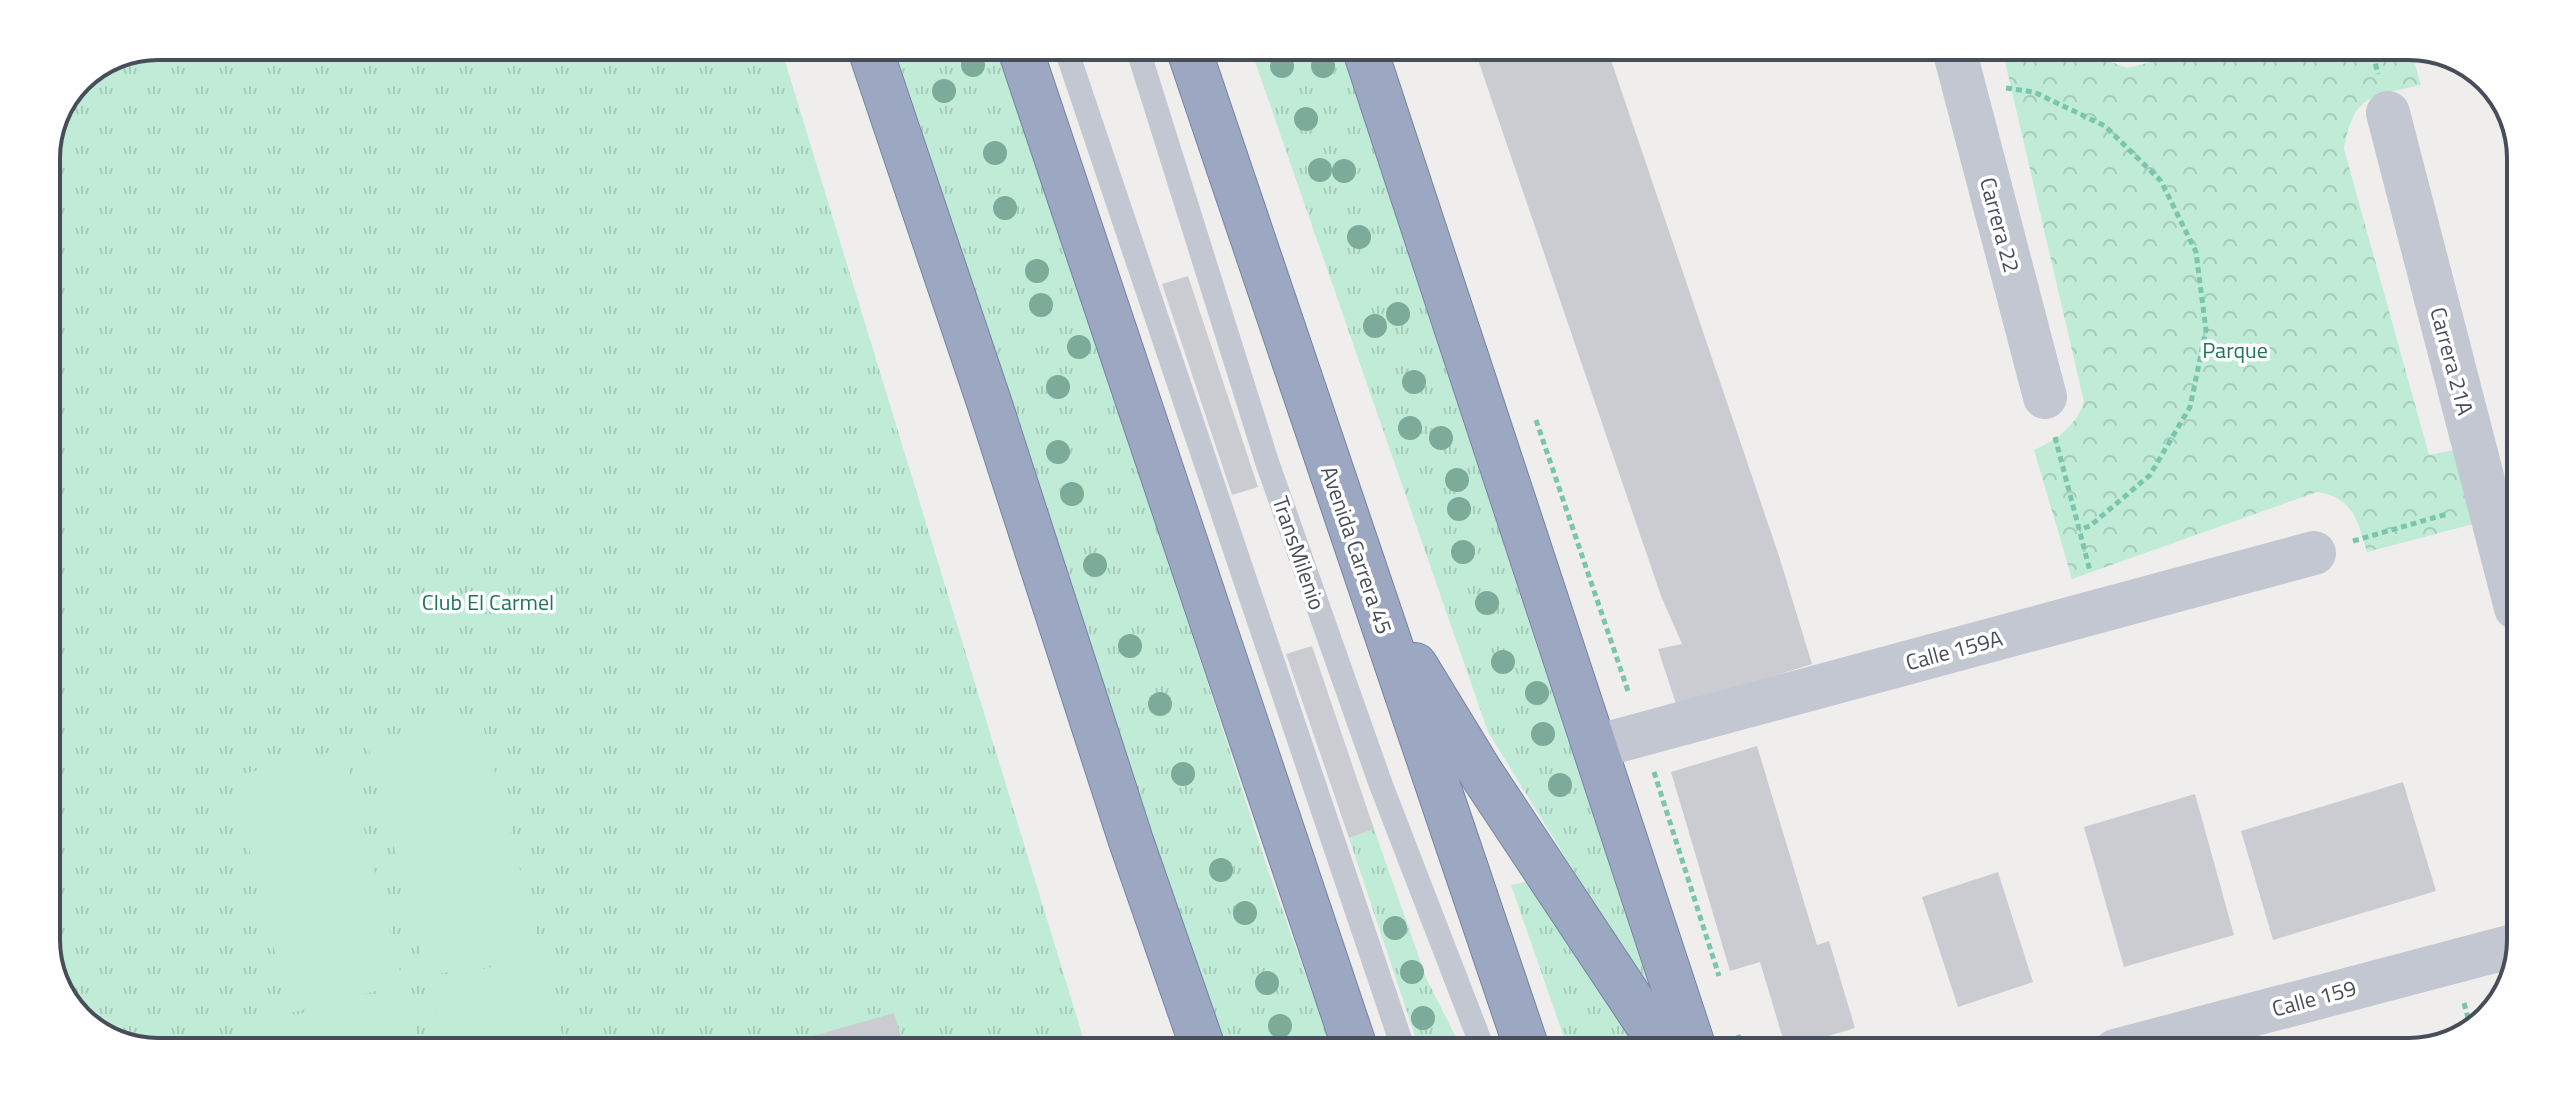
<svg xmlns="http://www.w3.org/2000/svg" width="2567" height="1098" font-family="'Titillium Web',sans-serif">
<defs>
<pattern id="grass-tufts" width="24" height="20" patternUnits="userSpaceOnUse" patternTransform="scale(2)"><rect width="24" height="20" fill="#bfebd7"/><path d="M3 7l-1-3M5 7V3M7 7l1-3M15 17l-1-3M17 17v-4M19 17l1-3" fill="none" stroke="#a6cbbb"/></pattern>
<pattern id="forest-crowns" width="20" height="18" patternUnits="userSpaceOnUse" patternTransform="scale(2)"><rect width="20" height="18" fill="#bfebd7"/><path d="M2 6a3 3 0 1 1 6 0M12 15a3 3 0 1 1 6 0" fill="none" stroke="#a6cbbb"/></pattern>
</defs>
<rect width="100%" height="100%" fill="#f0eeed"/>
<g fill="url(#grass-tufts)">
<path d="M158,46L781,48L1086,1047L115,1044L69,1008L46,948V151L79,78Z"/>
<path d="M891,49H997L1096,337L1269,873L1332,1048H1222Z"/>
<path d="M1251,50H1341L1653,999L1488,732Z"/>
<path d="M1374,829L1427,980L1462,1049L1419,1048L1349,838Z"/>
<path d="M1530,881L1625,1028L1638,1049H1568L1511,885Z"/>
</g>
<path fill="url(#forest-crowns)" d="M2003,53H2094L2101,58L2127,68L2187,53L2412,54L2421,85C2371,97 2354,93 2344,149L2429,455L2458,449L2481,522L2367,552C2358,521 2353,497 2317,492L2072,579L2034,450C2057,440 2076,426 2084,402Z"/>
<g fill="#bfebd7">
<path d="M480,713L540,949L427,977L367,742Z"/>
<path d="M344,749L403,984L290,1013L231,777Z"/>
<path d="M542,954L565,1045H444L429,983Z"/>
<path d="M404,987L418,1045L298,1044L291,1016Z"/>
<path d="M282,1023L287,1044H200Z"/>
</g>
<g fill="#cbccd2">
<path d="M1475,51H1608L1779,556L1812,664L1677,707L1658,649L1682,644L1661,596Z"/>
<path d="M1188,276L1258,487L1232,495L1162,284Z"/>
<path d="M1312,646L1374,829L1349,838L1286,654Z"/>
<path d="M1757,746L1817,945L1829,941L1855,1028L1786,1049L1760,962L1730,971L1671,772Z"/>
<path d="M2403,782L2436,891L2273,940L2241,831Z"/>
<path d="M2195,794L2234,935L2124,967L2084,827Z"/>
<path d="M1998,872L2033,982L1958,1007L1922,897Z"/>
<path d="M894,1013L904,1047L781,1046V1045Z"/>
</g>
<g fill="none" stroke-linecap="round" stroke-linejoin="round">
<defs>
<g id="trunk">
<path d="M870,49L990,405L1131,841L1203,1048"/>
<path d="M1020,49L1355,1048"/>
<path d="M1189,50L1527,1049"/>
<path d="M1365,50L1694,1049"/>
<path d="M1415,665L1481,773L1664,1049"/>
</g>
</defs>
<use href="#trunk" stroke="#7483a4" stroke-width="46"/>
<g stroke="#7ac6ad" stroke-width="5" stroke-dasharray="6 4" stroke-linecap="butt">
<path d="M2373,54L2378,74"/>
<path d="M2006,88L2034,92L2105,126L2161,181L2196,252L2206,330L2190,407L2150,475L2090,526L2079,530"/>
<path d="M1536,420L1629,694"/>
<path d="M2055,437L2090,571"/>
<path d="M2353,541L2447,514"/>
<path d="M1654,772L1719,976"/>
<path d="M2464,1003L2472,1033"/>
<path d="M1738,1035L1743,1050"/>
</g>
<g stroke="#c2c7d2" stroke-width="24">
<path d="M1066,49L1403,1048"/>
<path d="M1138,50L1267,462L1381,785L1483,1049"/>
</g>
<g stroke="#c2c7d2" stroke-width="44">
<path d="M1955,53L2045,397"/>
<path d="M2388,113L2516,608"/>
<path d="M1595,747L2314,553"/>
</g>
<path stroke="#c2c7d2" stroke-width="44" d="M2115,1051L2513,946"/>
<use href="#trunk" stroke="#9ca8c2" stroke-width="44"/>
</g>
<g fill="#7cab9a">
<circle cx="973" cy="65" r="12"/>
<circle cx="1282" cy="66" r="12"/>
<circle cx="1323" cy="66" r="12"/>
<circle cx="944" cy="91" r="12"/>
<circle cx="1306" cy="119" r="12"/>
<circle cx="995" cy="153" r="12"/>
<circle cx="1320" cy="170" r="12"/>
<circle cx="1344" cy="171" r="12"/>
<circle cx="1005" cy="208" r="12"/>
<circle cx="1359" cy="237" r="12"/>
<circle cx="1037" cy="271" r="12"/>
<circle cx="1041" cy="305" r="12"/>
<circle cx="1398" cy="314" r="12"/>
<circle cx="1375" cy="326" r="12"/>
<circle cx="1079" cy="347" r="12"/>
<circle cx="1414" cy="382" r="12"/>
<circle cx="1058" cy="387" r="12"/>
<circle cx="1410" cy="428" r="12"/>
<circle cx="1441" cy="438" r="12"/>
<circle cx="1058" cy="452" r="12"/>
<circle cx="1457" cy="480" r="12"/>
<circle cx="1072" cy="494" r="12"/>
<circle cx="1459" cy="509" r="12"/>
<circle cx="1463" cy="552" r="12"/>
<circle cx="1095" cy="565" r="12"/>
<circle cx="1487" cy="603" r="12"/>
<circle cx="1130" cy="646" r="12"/>
<circle cx="1503" cy="662" r="12"/>
<circle cx="1537" cy="693" r="12"/>
<circle cx="1160" cy="704" r="12"/>
<circle cx="1543" cy="734" r="12"/>
<circle cx="1183" cy="774" r="12"/>
<circle cx="1560" cy="785" r="12"/>
<circle cx="1221" cy="870" r="12"/>
<circle cx="1245" cy="913" r="12"/>
<circle cx="1395" cy="928" r="12"/>
<circle cx="1412" cy="972" r="12"/>
<circle cx="1267" cy="983" r="12"/>
<circle cx="1423" cy="1018" r="12"/>
<circle cx="1280" cy="1026" r="12"/>
</g>
<g text-anchor="middle" dominant-baseline="central" stroke-width="7" stroke-linejoin="round" paint-order="stroke">
<g font-size="22" fill="#474e59" stroke="#fff">
<text transform="translate(2000 225) rotate(75)">Carrera 22</text>
<text transform="translate(2452 361) rotate(75)">Carrera 21A</text>
<text transform="translate(1357 550) rotate(71)">Avenida Carrera 45</text>
<text transform="translate(1299 553) rotate(71)">TransMilenio</text>
<text transform="translate(1954 650) rotate(-15)">Calle 159A</text>
<text transform="translate(2314 998) rotate(-15)">Calle 159</text>
</g>
<g font-size="22" fill="#1e7557" stroke="#fff">
<text x="2235" y="350">Parque</text>
<text x="488" y="602">Club El Carmel</text>
</g>
</g>
<path d="M0 0H2567V1098H0ZM158 60H2409A98 98 0 0 1 2507 158V940A98 98 0 0 1 2409 1038H158A98 98 0 0 1 60 940V158A98 98 0 0 1 158 60Z" fill="#fff" fill-rule="evenodd"/>
<path fill="none" stroke="#474e59" stroke-width="4" d="M158 60H2409A98 98 0 0 1 2507 158V940A98 98 0 0 1 2409 1038H158A98 98 0 0 1 60 940V158A98 98 0 0 1 158 60Z"/>
</svg>
